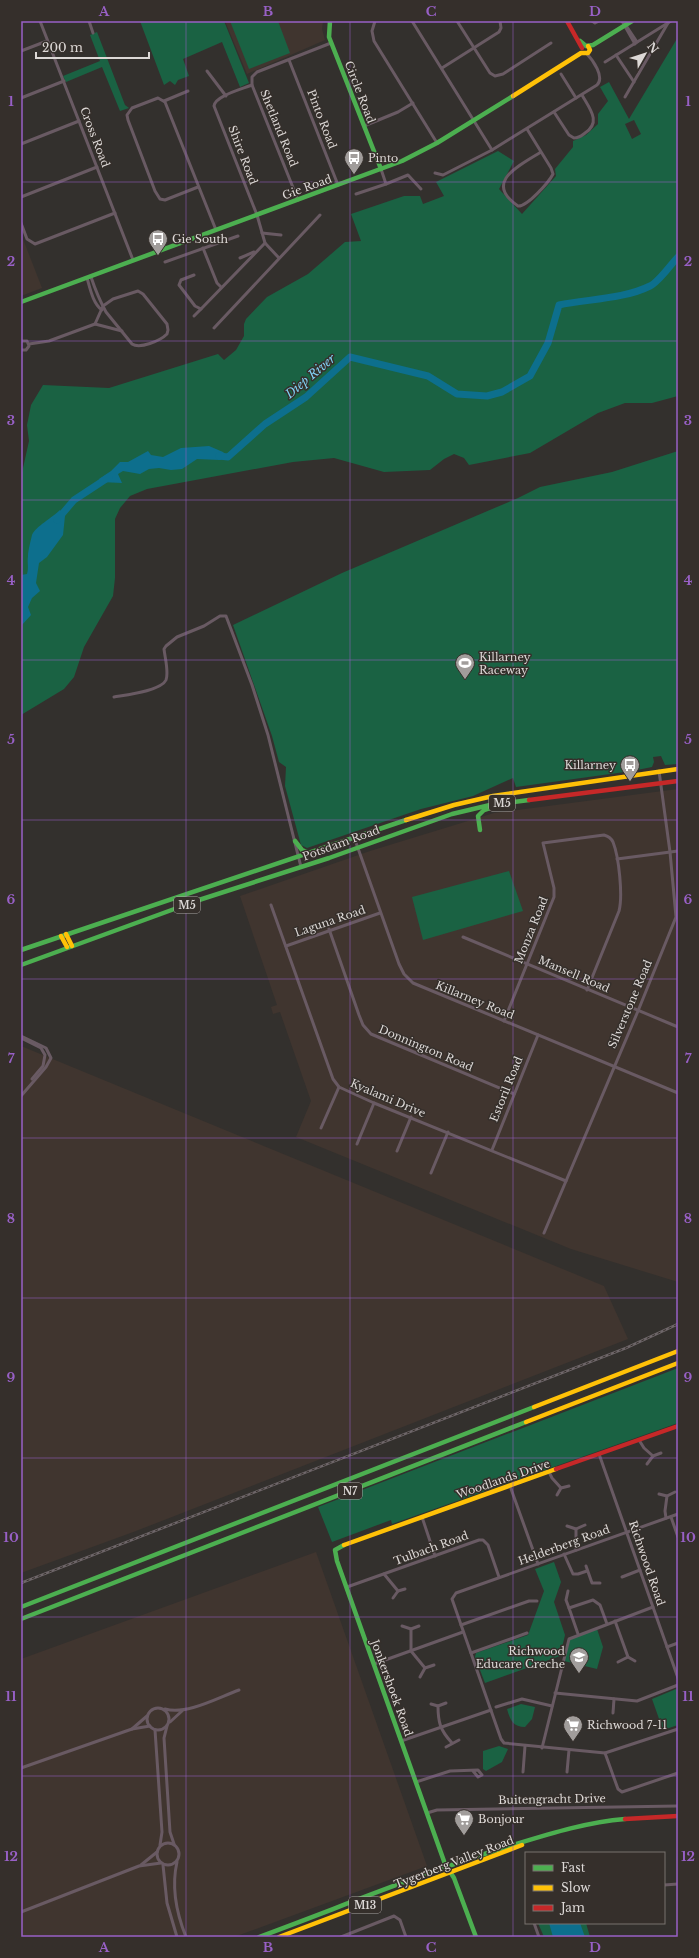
<svg xmlns="http://www.w3.org/2000/svg" width="699" height="1958" font-family="'Libre Baskerville',serif">
<rect width="100%" height="100%" fill="#33302d"/>
<g fill="#40352f">
<path d="M225,21H323L322,29L325,40L247,74Z"/>
<path d="M21,234L42,288L21,296Z"/>
<path d="M678,789V1282L571,1249L296,1137L311,1101L280,1012L273,1014L271,1007L277,1005L240,896L370,851L494,813Z"/>
<path d="M21,1046L604,1286L628,1339L136,1531L21,1573Z"/>
<path d="M316,1552L427,1866L234,1937H21V1659Z"/>
</g>
<g fill="#1a6243" fill-rule="evenodd">
<path d="M140,21H224L249,83L240,87L222,42L183,59L189,76L178,80L175,85L170,81L164,85Z"/>
<path d="M230,21H278L290,53L249,69Z"/>
<path d="M97,32L125,105L129,108L120,111L102,67L66,82L63,76L100,61L90,35Z"/>
<path d="M678,37V396L652,403H625L598,413L530,453L469,465L464,458L454,454L444,459L430,470L384,472L334,458L293,462L147,489L130,496L120,508L115,519V578L113,596L84,647L74,677L64,689L21,715V477L29,441L27,425L31,405L43,385L109,388L218,354L224,360L236,350L244,336V324L246,319L267,297L308,274L345,242L361,241L351,214L404,196H420L423,204L444,196L436,182L498,151L514,161L499,189L522,214L556,176L555,169L573,147V141L586,135L598,124V114L608,101L600,87L609,82L629,119ZM634,120L641,134L632,139L625,124Z"/>
<path d="M678,451V764L665,765L661,756L653,757L654,762L652,767L632,771L516,787L513,778L473,796L421,809L307,848L301,845L285,786L286,767L279,762L272,736L233,625L342,573L518,498L540,487L612,472Z"/>
<path d="M509,871L523,911L423,940L412,897Z"/>
<path d="M678,1368V1423L392,1524L391,1520L332,1542L318,1507Z"/>
<path d="M554,1562L561,1582L554,1602L565,1635L560,1656L485,1683L475,1657L476,1653L528,1635L544,1591L535,1569Z"/>
<path d="M597,1629L603,1647L597,1669L564,1661L570,1639Z"/>
<path d="M676,1689L678,1692V1725L663,1730L652,1699Z"/>
<path d="M521,1704L535,1707L532,1719L525,1727C512,1727 510,1719 507,1709Z"/>
<path d="M499,1746L508,1749L502,1762L486,1771L483,1769V1751Z"/>
<path d="M538,1923H586L590,1937H544Z"/>
</g>
<g fill="#0d6f8d">
<path d="M209,446L223,452L228,457L220,460L197,459L182,469L171,470L159,468L149,469L140,474L123,471L118,474L122,483L101,482L99,479L111,471L120,462H128L148,451L151,455L163,457L181,448Z"/>
<path d="M60,510L65,516L63,535L47,557L39,563L36,583L40,591L32,598L28,607L31,615L21,626V575L27,574C29,568 27,563 28,556C28,550 31,540 32,535C35,527 53,517 60,510Z"/>
<path d="M549,1923H580L585,1937H553Z"/>
</g>
<g fill="none" stroke-linecap="round" stroke-linejoin="round">
<g stroke="#0d6f8d" stroke-width="7">
<path d="M219,456L228,457L265,424L306,397L350,357L428,376L457,394L487,396L502,392L530,376L548,343L559,305C588,299 624,299 650,286C659,282 671,264 678,257"/>
<path d="M57,520L74,500L109,477"/>
</g>
<g stroke="#695a63" stroke-width="3">
<path d="M40,21L133,260"/>
<path d="M89,21L93,33"/>
<path d="M375,21L372,31L374,41L437,143"/>
<path d="M412,21L492,150"/>
<path d="M457,21L490,73L495,76L503,74L551,43"/>
<path d="M592,21L595,23L599,21"/>
<path d="M622,21L635,44"/>
<path d="M625,24L637,42"/>
<path d="M21,51L47,41"/>
<path d="M616,55L634,82"/>
<path d="M289,60L338,185"/>
<path d="M605,62L671,21"/>
<path d="M442,68L499,32L501,28L500,21"/>
<path d="M207,71L226,96"/>
<path d="M561,74L576,98"/>
<path d="M252,85C242,89 215,96 214,106L257,215L265,243L279,258"/>
<path d="M625,97L668,23"/>
<path d="M21,98L64,81"/>
<path d="M164,101L188,91"/>
<path d="M554,112L569,135L574,138C579,138 581,136 585,133C602,122 589,108 582,95"/>
<path d="M364,126L398,112L413,103"/>
<path d="M527,129L551,168L553,174C549,182 527,207 518,206C483,182 519,166 541,152"/>
<path d="M21,144L79,121"/>
<path d="M381,169L386,184L408,175L421,189"/>
<path d="M435,173L443,175L492,150L597,85C605,77 593,60 586,53"/>
<path d="M198,187L165,200L160,199L155,191L128,120L127,115L132,108L158,98L165,102L216,230"/>
<path d="M356,194L386,184"/>
<path d="M21,197L97,167"/>
<path d="M298,200L252,85V77L257,72L331,43"/>
<path d="M21,223L27,239L35,244L115,213"/>
<path d="M262,233L281,235"/>
<path d="M203,248L217,283L221,287"/>
<path d="M240,258L254,252"/>
<path d="M165,262L238,236"/>
<path d="M194,275L181,280L179,285L195,306L201,309L265,243"/>
<path d="M91,277C95,289 100,301 106,312L132,344C140,349 160,341 167,334L168,330L167,324L143,294L138,291L113,299L103,306L95,324"/>
<path d="M87,278C90,288 93,304 102,310"/>
<path d="M194,316L201,309"/>
<path d="M214,328L320,215"/>
<path d="M21,341H27L29,346L26,350H21"/>
<path d="M29,344L49,341L95,324L122,331"/>
<path d="M114,697C125,695 161,691 166,680C169,672 165,658 164,649L166,646L177,637L204,626L220,616H226L252,685L268,735L301,867"/>
<path d="M354,837L399,964L404,974L413,983L678,1093"/>
<path d="M617,859L678,851"/>
<path d="M271,905L333,1079L339,1087L374,1103L566,1181"/>
<path d="M329,929L359,1015L363,1025L371,1034L514,1094"/>
<path d="M463,937L678,1027"/>
<path d="M286,946L380,913"/>
<path d="M504,1021L554,897V888L543,843L604,835C608,836 611,838 613,842C619,857 623,896 619,911L587,990"/>
<path d="M21,1036L46,1048L51,1058L46,1067L21,1096"/>
<path d="M21,1038L41,1048L45,1055L43,1066L32,1079"/>
<path d="M321,1128L339,1087"/>
<path d="M357,1144L374,1103"/>
<path d="M492,1150L538,1035"/>
<path d="M397,1151L411,1117"/>
<path d="M431,1173L448,1132"/>
<path d="M544,1233L638,1011L676,917L670,852L659,771"/>
<path d="M639,1440L644,1448L653,1456L661,1453"/>
<path d="M599,1454L678,1678"/>
<path d="M647,1464L653,1456"/>
<path d="M549,1472L552,1478L561,1488"/>
<path d="M510,1486L538,1564"/>
<path d="M659,1494L667,1496L665,1511L666,1518"/>
<path d="M557,1495L561,1488L569,1486"/>
<path d="M667,1496L675,1492"/>
<path d="M678,1514L456,1593L452,1599L501,1739L504,1743L605,1753L678,1729"/>
<path d="M422,1517L435,1556"/>
<path d="M671,1517L678,1537"/>
<path d="M567,1526L576,1529L585,1525"/>
<path d="M576,1529V1550"/>
<path d="M564,1554L573,1574H578L587,1571"/>
<path d="M586,1566L592,1583H600"/>
<path d="M384,1574L398,1591L405,1589"/>
<path d="M622,1577L640,1570"/>
<path d="M347,1587L479,1540H483L488,1545L499,1577"/>
<path d="M568,1591L566,1600L569,1608"/>
<path d="M393,1598L398,1591"/>
<path d="M615,1621L628,1657L635,1661"/>
<path d="M461,1625L529,1601H537"/>
<path d="M402,1626L411,1629L419,1626"/>
<path d="M411,1629V1651L425,1668"/>
<path d="M578,1634L569,1608L593,1600L600,1605L607,1624"/>
<path d="M667,1647L678,1643"/>
<path d="M471,1653L527,1633"/>
<path d="M618,1662L628,1657"/>
<path d="M374,1664L463,1632"/>
<path d="M420,1677L425,1668L434,1665"/>
<path d="M555,1693L637,1701L678,1685"/>
<path d="M446,1703L438,1706C438,1722 440,1730 452,1743"/>
<path d="M431,1704L438,1706"/>
<path d="M496,1707L522,1699L552,1706"/>
<circle cx="158" cy="1719" r="11"/>
<path d="M165,1709C187,1715 217,1698 239,1690"/>
<path d="M613,1713L614,1699"/>
<path d="M170,1722L182,1711"/>
<path d="M167,1726L164,1738L170,1832L174,1844"/>
<path d="M132,1729L147,1716"/>
<path d="M155,1730L162,1832L160,1845"/>
<path d="M401,1741L491,1710"/>
<path d="M446,1747L459,1740"/>
<path d="M542,1748L569,1639L653,1607"/>
<path d="M605,1753L618,1789L622,1792L678,1773"/>
<path d="M21,1768L132,1729L150,1726"/>
<path d="M523,1772L525,1746"/>
<path d="M567,1772L569,1750"/>
<path d="M416,1782L450,1771L478,1770L482,1775L478,1777L473,1771"/>
<path d="M427,1813L437,1810L678,1806"/>
<circle cx="168" cy="1854" r="11"/>
<path d="M177,1862C171,1888 176,1912 186,1937"/>
<path d="M141,1865L157,1852"/>
<path d="M163,1865L167,1903L177,1937"/>
<path d="M664,1885L678,1884"/>
<path d="M21,1912L139,1866L161,1863"/>
<path d="M534,1923L539,1937"/>
<path d="M341,1937L394,1916L400,1920L406,1937"/>
</g>
<g stroke="#4caf50" stroke-width="4.5">
<path d="M330,21L329,37L381,169"/>
<path d="M580,41L586,46L593,45L632,21"/>
<path d="M21,302L402,161L437,143L513,96"/>
<path d="M480,830L478,816L484,810L490,808"/>
<path d="M295,841L302,850L307,852"/>
<path d="M21,950L406,820"/>
<path d="M21,965L199,900L329,858L452,814L490,805L529,800"/>
<path d="M344,1545L335,1550L337,1561L445,1864L454,1878L476,1937"/>
<path d="M21,1607L534,1407"/>
<path d="M21,1619L526,1422"/>
<path d="M259,1937C343,1906 427,1871 513,1845C549,1834 587,1822 625,1819"/>
</g>
<g stroke="#ffc107" stroke-width="4.5">
<path d="M513,96L581,53H588L590,50L588,46"/>
<path d="M406,820L454,805L493,796L678,769"/>
<path d="M66,934L72,946"/>
<path d="M61,936L67,947"/>
<path d="M534,1407L678,1351"/>
<path d="M526,1422L678,1363"/>
<path d="M344,1545L556,1469"/>
<path d="M279,1937L522,1845"/>
</g>
<g stroke="#c62828" stroke-width="4.5">
<path d="M567,21L582,48"/>
<path d="M529,800L678,781"/>
<path d="M556,1469L678,1426"/>
<path d="M625,1819L678,1816"/>
</g>
<defs>
<path id="rail" d="M21,1583L626,1348L678,1324"/>
</defs>
<use href="#rail" stroke="#6e6669" stroke-width="2.5"/>
<use href="#rail" stroke="#352f2b" stroke-width="1" stroke-dasharray="3" stroke-linecap="butt"/>
</g>
<path fill="none" stroke="#9860c6" stroke-width="1" stroke-opacity="0.55" d="M186,21V1937M350,21V1937M513,21V1937M21,182H678M21,341H678M21,500H678M21,660H678M21,820H678M21,979H678M21,1138H678M21,1298H678M21,1458H678M21,1617H678M21,1776H678"/>
<defs>
<symbol id="bus-pin" viewBox="-11 -11 22 30"><path d="M0 17L-7.5 6A9.5 9.5 0 1 1 7.5 6Z" fill="#a19d9b" stroke="#352f2b"/><path d="M-5-6H5V4H4V6H2V4H-2V6H-4V4H-5ZM-3.5-4V0h7V-4ZM-3.5 1.2v1.5H-2V1.2ZM2 1.2v1.5H3.5V1.2Z" fill="#fff"/></symbol>
<symbol id="stadium-pin" viewBox="-11 -11 22 30"><path d="M0 17L-7.5 6A9.5 9.5 0 1 1 7.5 6Z" fill="#a19d9b" stroke="#352f2b"/><path d="M0-5a6.5 5 0 1 0 0 10a6.5 5 0 1 0 0-10ZM-3.5-1.8h7v3.6h-7Z" fill="#fff"/></symbol>
<symbol id="school-pin" viewBox="-11 -11 22 30"><path d="M0 17L-7.5 6A9.5 9.5 0 1 1 7.5 6Z" fill="#a19d9b" stroke="#352f2b"/><path d="M0-5L7-2L0 1L-7-2ZM-4 1L0 2.5L4 1V4Q0 6-4 4Z" fill="#fff"/></symbol>
<symbol id="supermarket-pin" viewBox="-11 -11 22 30"><path d="M0 17L-7.5 6A9.5 9.5 0 1 1 7.5 6Z" fill="#a19d9b" stroke="#352f2b"/><path d="M-6-5.5h2.5l.6 2H6L4.5 2H-2.5L-4.4-4H-6ZM-1.5 3.2a1.3 1.3 0 1 0 .1 0ZM3 3.2a1.3 1.3 0 1 0 .1 0Z" fill="#fff"/></symbol>
</defs>
<g fill-rule="evenodd">
<use href="#bus-pin" x="343" y="147" width="22" height="30"/>
<use href="#bus-pin" x="147" y="228" width="22" height="30"/>
<use href="#stadium-pin" x="454" y="652" width="22" height="30"/>
<use href="#bus-pin" x="619" y="754" width="22" height="30"/>
<use href="#school-pin" x="568" y="1646" width="22" height="30"/>
<use href="#supermarket-pin" x="562" y="1714" width="22" height="30"/>
<use href="#supermarket-pin" x="453" y="1808" width="22" height="30"/>
</g>
<g text-anchor="middle" dominant-baseline="central" stroke-width="3" stroke-linejoin="round" paint-order="stroke">
<g fill="#352f2b" stroke="#aaa5a3" stroke-width="1">
<rect x="489" y="795" width="26" height="16" rx="3"/>
<rect x="174" y="897" width="26" height="16" rx="3"/>
<rect x="338" y="1483" width="24" height="16" rx="3"/>
<rect x="349" y="1897" width="32" height="16" rx="3"/>
</g>
<g font-size="10" font-weight="bold" fill="#dcd8d6">
<text x="502" y="803">M5</text>
<text x="187" y="905">M5</text>
<text x="350" y="1491">N7</text>
<text x="365" y="1905">M13</text>
</g>
<g font-size="11" fill="#dcd8d6" stroke="#352f2b">
<text transform="translate(360 92) rotate(69)">Circle Road</text>
<text transform="translate(322 119) rotate(69)">Pinto Road</text>
<text transform="translate(279 128) rotate(68)">Shetland Road</text>
<text transform="translate(95 137) rotate(69)">Cross Road</text>
<text transform="translate(243 155) rotate(69)">Shire Road</text>
<text transform="translate(307 187) rotate(-20)">Gie Road</text>
<text transform="translate(341 843) rotate(-20)">Potsdam Road</text>
<text transform="translate(330 921) rotate(-19)">Laguna Road</text>
<text transform="translate(531 930) rotate(-68)">Monza Road</text>
<text transform="translate(574 974) rotate(23)">Mansell Road</text>
<text transform="translate(475 1000) rotate(22)">Killarney Road</text>
<text transform="translate(630 1004) rotate(-67)">Silverstone Road</text>
<text transform="translate(426 1048) rotate(23)">Donnington Road</text>
<text transform="translate(506 1089) rotate(-68)">Estoril Road</text>
<text transform="translate(388 1098) rotate(23)">Kyalami Drive</text>
<text transform="translate(503 1479) rotate(-19)">Woodlands Drive</text>
<text transform="translate(564 1545) rotate(-20)">Helderberg Road</text>
<text transform="translate(431 1548) rotate(-20)">Tulbach Road</text>
<text transform="translate(647 1563) rotate(71)">Richwood Road</text>
<text transform="translate(392 1688) rotate(70)">Jonkershoek Road</text>
<text transform="translate(552 1799) rotate(-1)">Buitengracht Drive</text>
<text transform="translate(454 1862) rotate(-21)">Tygerberg Valley Road</text>
</g>
<g font-size="11" fill="#dcd8d6" stroke="#352f2b" text-anchor="start">
<text x="368" y="158">Pinto</text>
<text x="172" y="239">Gie South</text>
<text x="479" y="657">Killarney<tspan x="479" dy="13">Raceway</tspan></text>
<text x="616" y="765" text-anchor="end">Killarney</text>
<text x="565" y="1651" text-anchor="end">Richwood<tspan x="565" dy="13">Educare Creche</tspan></text>
<text x="587" y="1725">Richwood 7-11</text>
<text x="478" y="1819">Bonjour</text>
</g>
<g font-size="12" font-style="italic" fill="#82d3f6" stroke="#352f2b">
<text transform="translate(310 376) rotate(-40)">Diep River</text>
</g>
</g>
<rect width="699" height="1958" fill="none" stroke="#352f2b" stroke-width="44"/>
<rect x="525" y="1852" width="140" height="72" fill="#352f2b" stroke="#78736f"/>
<rect x="533" y="1865" width="20" height="6" fill="#4caf50" stroke="#78736f"/>
<text x="561" y="1872" font-size="12" fill="#dcd8d6">Fast</text>
<rect x="533" y="1885" width="20" height="6" fill="#ffc107" stroke="#78736f"/>
<text x="561" y="1892" font-size="12" fill="#dcd8d6">Slow</text>
<rect x="533" y="1905" width="20" height="6" fill="#c62828" stroke="#78736f"/>
<text x="561" y="1912" font-size="12" fill="#dcd8d6">Jam</text>
<g transform="translate(645 54) rotate(51)" stroke="#352f2b" stroke-width="3" paint-order="stroke">
<path d="M0-3L7 15L0 10L-7 15Z" fill="#dcd8d6"/>
<text y="-6" font-size="11" font-weight="bold" text-anchor="middle" fill="#dcd8d6">N</text>
</g>
<path d="M36 52v6h113v-6" fill="none" stroke="#dcd8d6" stroke-width="2"/>
<text x="42" y="52" font-size="12" fill="#dcd8d6" stroke="#352f2b" stroke-width="3" paint-order="stroke">200 m</text>
<rect x="22" y="22" width="655" height="1914" fill="none" stroke="#9860c6" stroke-width="1.5"/>
<g font-size="13" text-anchor="middle" font-weight="bold" fill="#9860c6">
<text x="104" y="16">A</text>
<text x="268" y="16">B</text>
<text x="431" y="16">C</text>
<text x="595" y="16">D</text>
<text x="11" y="106">1</text>
<text x="688" y="106">1</text>
<text x="11" y="266">2</text>
<text x="688" y="266">2</text>
<text x="11" y="425">3</text>
<text x="688" y="425">3</text>
<text x="11" y="585">4</text>
<text x="688" y="585">4</text>
<text x="11" y="744">5</text>
<text x="688" y="744">5</text>
<text x="11" y="904">6</text>
<text x="688" y="904">6</text>
<text x="11" y="1063">7</text>
<text x="688" y="1063">7</text>
<text x="11" y="1223">8</text>
<text x="688" y="1223">8</text>
<text x="11" y="1382">9</text>
<text x="688" y="1382">9</text>
<text x="11" y="1542">10</text>
<text x="688" y="1542">10</text>
<text x="11" y="1701">11</text>
<text x="688" y="1701">11</text>
<text x="11" y="1861">12</text>
<text x="688" y="1861">12</text>
<text x="104" y="1952">A</text>
<text x="268" y="1952">B</text>
<text x="431" y="1952">C</text>
<text x="595" y="1952">D</text>
</g>
</svg>
